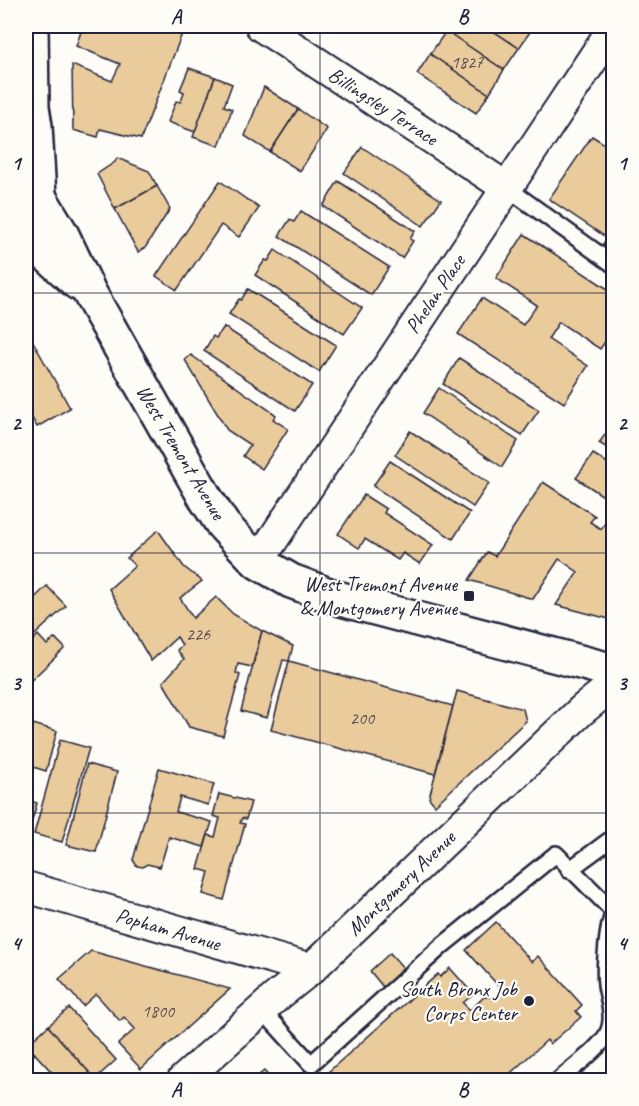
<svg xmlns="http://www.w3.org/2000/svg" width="639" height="1106" font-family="Caveat,sans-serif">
<rect width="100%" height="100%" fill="#fdfcf7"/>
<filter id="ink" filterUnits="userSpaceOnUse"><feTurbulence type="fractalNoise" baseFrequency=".0167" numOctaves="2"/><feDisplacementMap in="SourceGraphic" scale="12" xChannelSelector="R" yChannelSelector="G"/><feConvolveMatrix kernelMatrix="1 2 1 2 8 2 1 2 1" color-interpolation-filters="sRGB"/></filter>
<g filter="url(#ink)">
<g fill="#eacb9c" stroke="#22223b" stroke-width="1.5">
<path d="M83,26H185L141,139L100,129L98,137L73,130L72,65L112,81L120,64L76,46Z"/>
<path d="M449,26H486L519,48L504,70L446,31Z"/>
<path d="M486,26H534L519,48Z"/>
<path d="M446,31L504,70L489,94L430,54Z"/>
<path d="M430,54L489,94L476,113L417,74Z"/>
<path d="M189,68L215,77L195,132L168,122L176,101L181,102L184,92L180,90Z"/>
<path d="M215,77L232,84L224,106L232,109L219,146L193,137Z"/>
<path d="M264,87L298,109L270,152L245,136Z"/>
<path d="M298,109L327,129L300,171L270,152Z"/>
<path d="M592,136L614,150V251L603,244L607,238L549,199Z"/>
<path d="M362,147L441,200L423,226L344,173Z"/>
<path d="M117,158L149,171L157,186L115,209L97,174L115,162Z"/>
<path d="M220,181L259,208L239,237L221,225L177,290L156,276Z"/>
<path d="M338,181L415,231L410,239L413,241L402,258L323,206Z"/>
<path d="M157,186L170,209L145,248L138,252L115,209Z"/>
<path d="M301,211L389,267L371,295L279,236L290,219L294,222Z"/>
<path d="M524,234L614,293V329L600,349L559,322L548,339L588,366L564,403L458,334L482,298L523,325L537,305L496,278Z"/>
<path d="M275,250L362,308L344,334L255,275L265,260L268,261Z"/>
<path d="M248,289L336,345L319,372L229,314L239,299L241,300Z"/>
<path d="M224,327L312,385L295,411L204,351L213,336L216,338Z"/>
<path d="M26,329L70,408L37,427L26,407Z"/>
<path d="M191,355L276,415L273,419L288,429L262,469L243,456L250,445L227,430L185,360Z"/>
<path d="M459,358L539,410L522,435L443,384Z"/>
<path d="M439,388L518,441L502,467L423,413Z"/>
<path d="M614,422V452L599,443Z"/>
<path d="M410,431L489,483L473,507L395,455Z"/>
<path d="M593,454L614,467V503L576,478Z"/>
<path d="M390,461L470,513L453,539L373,486Z"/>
<path d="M543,482L595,516L590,522L601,529L607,520L614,525L613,620L556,605L578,572L559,559L533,599L469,580L487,552L495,556Z"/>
<path d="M364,495L386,509L384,513L433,545L420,564L403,553L398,560L365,539L359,548L338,534Z"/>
<path d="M158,530L184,567L202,581L180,598L193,618L216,597L233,614L262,631L252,667L238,664L236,673L240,675L223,736L189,727L163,682L184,659L177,650L182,645L177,637L151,661L109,589L135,566L127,558Z"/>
<path d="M47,586L66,606L26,643V606Z"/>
<path d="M262,631L293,646L289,661L283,660L267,718L241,711Z"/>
<path d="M38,635L47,645L55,638L65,648L26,685V647Z"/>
<path d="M289,661L453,706L435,774L271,730Z"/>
<path d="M457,691L523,709L526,721L435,805L429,798Z"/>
<path d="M26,722L57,731L46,771L30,766L26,782Z"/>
<path d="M60,740L89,748L62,842L34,834Z"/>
<path d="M87,764L117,772L96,852L66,845Z"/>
<path d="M159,768L214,784L208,805L180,797L176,812L212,822L204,847L169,837L160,867L147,864L143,867L137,866L133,860Z"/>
<path d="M219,794L251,802L246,819L242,818L240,823L245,824L224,900L203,894L209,872L198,869L208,835L215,837L220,818L213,816Z"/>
<path d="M26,800L37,803L26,842Z"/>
<path d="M496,922L532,962L538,956L582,1005L576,1011L581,1017L550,1044L547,1040L503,1080H334L327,1073L438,974L440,977L450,968L473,994L463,1003L470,1010L484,997H492L494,1000L503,991L466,950Z"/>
<path d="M91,951L230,989L141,1069L118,1044L135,1029L124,1017L120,1021L96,994L83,1006L59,979Z"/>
<path d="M390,953L404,969L383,987L370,971Z"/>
<path d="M69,1008L116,1060L95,1079L48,1026Z"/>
<path d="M48,1026L95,1079L93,1080H59L27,1045Z"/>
<path d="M26,1043L35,1054L26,1062Z"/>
<path d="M264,1071L272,1080H253Z"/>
</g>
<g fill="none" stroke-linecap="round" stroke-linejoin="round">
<defs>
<g id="lane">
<path d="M506,187L614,265"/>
<path d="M569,870L614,837"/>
<path d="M263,1011L311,1064L443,945L556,854L613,911L614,909"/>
<path d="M559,1080C573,1067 592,1055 604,1039C617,1023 609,1003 606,985C604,967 607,927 614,912"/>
</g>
<g id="street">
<path d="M261,26L506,187"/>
<path d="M258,562L614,27"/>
<path d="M26,887L311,969"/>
<path d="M183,1080L276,997L311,969L582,710L603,693L614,680"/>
</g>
<g id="secondary">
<path d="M31,26L32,107L35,126L39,196"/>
<path d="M26,175L61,233L89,292L206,499L223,525L258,562L291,581L337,598L614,671"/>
<path d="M26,236L78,283"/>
</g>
</defs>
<use href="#lane" stroke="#22223b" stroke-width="20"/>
<use href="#street" stroke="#22223b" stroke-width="34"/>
<use href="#secondary" stroke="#22223b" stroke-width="38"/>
<use href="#lane" stroke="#fdfcf7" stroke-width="15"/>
<use href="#street" stroke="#fdfcf7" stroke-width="30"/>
<use href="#secondary" stroke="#fdfcf7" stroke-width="33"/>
</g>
</g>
<path fill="none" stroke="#22223b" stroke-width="1.5" stroke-opacity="0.55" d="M320,26V1080M26,293H614M26,553H614M26,813H614"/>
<g fill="#22223b" stroke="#fdfcf7" stroke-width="2">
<rect x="463" y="590" width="12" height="12" rx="3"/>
<circle cx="529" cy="1001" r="6"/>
</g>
<g text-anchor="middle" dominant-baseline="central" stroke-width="4.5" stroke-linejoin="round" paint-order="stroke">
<g font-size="18" fill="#544c53">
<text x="467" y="62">1827</text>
<text x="198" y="634">226</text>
<text x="362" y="718">200</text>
<text x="158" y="1011">1800</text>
</g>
<g font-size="21" fill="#22223b" stroke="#fdfcf7">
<text transform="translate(383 106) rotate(33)">Billingsley Terrace</text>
<text transform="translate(435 294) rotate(-56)">Phelan Place</text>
<text transform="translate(181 452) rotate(59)">West Tremont Avenue</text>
<text transform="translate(401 883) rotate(-44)">Montgomery Avenue</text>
<text transform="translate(168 929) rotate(16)">Popham Avenue</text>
</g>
<g font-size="21" fill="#22223b" stroke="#fdfcf7" text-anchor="end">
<text x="457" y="584">West Tremont Avenue<tspan x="457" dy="24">&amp; Montgomery Avenue</tspan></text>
<text x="517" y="989">South Bronx Job<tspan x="517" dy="24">Corps Center</tspan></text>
</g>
</g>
<rect width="639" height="1106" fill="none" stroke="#fdfcf7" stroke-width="66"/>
<rect x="33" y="33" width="573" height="1040" fill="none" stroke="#22223b" stroke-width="2"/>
<g font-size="20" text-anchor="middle" font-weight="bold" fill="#22223b">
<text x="176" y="23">A</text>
<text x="463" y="23">B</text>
<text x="16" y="170">1</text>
<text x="622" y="170">1</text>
<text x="16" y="430">2</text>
<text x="622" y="430">2</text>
<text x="16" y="690">3</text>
<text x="622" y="690">3</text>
<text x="16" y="950">4</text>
<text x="622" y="950">4</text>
<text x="176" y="1096">A</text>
<text x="463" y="1096">B</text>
</g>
</svg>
